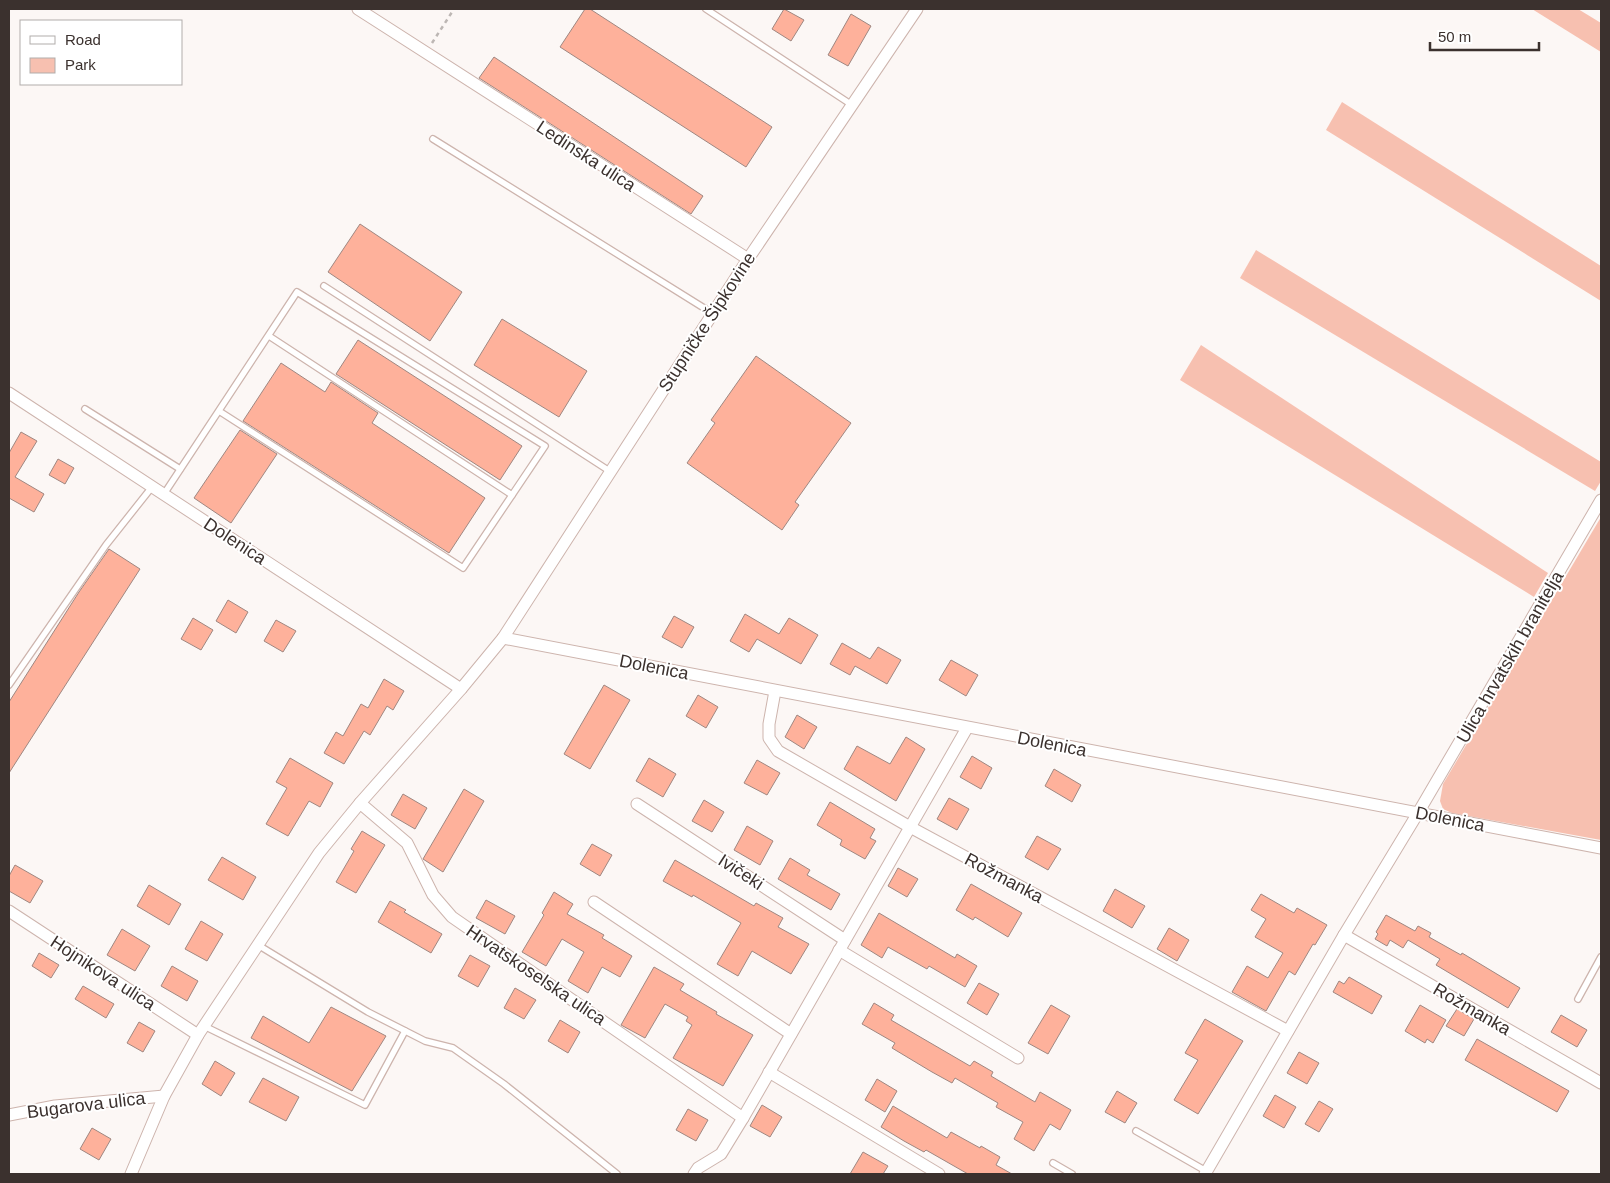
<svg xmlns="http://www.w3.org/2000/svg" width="1610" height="1183" font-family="Arial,sans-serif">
<rect width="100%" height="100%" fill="#fcf7f5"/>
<g fill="#f7c0b0">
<path d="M1532,9H1578L1601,23V52Z"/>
<path d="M1342,102L1601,266V301L1326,130Z"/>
<path d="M1256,250L1601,462V481L1595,491L1240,278Z"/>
<path d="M1201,345L1548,573L1534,597L1180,380Z"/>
<path d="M1601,517V840L1452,813L1443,809L1440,801L1443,784Z"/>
</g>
<g fill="#feb19b" stroke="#9f8781">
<path d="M585,9H590L772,127L746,167L560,47Z"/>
<path d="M784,9L804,20L791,41L772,29Z"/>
<path d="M851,14L871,26L848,66L828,55Z"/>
<path d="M494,57L703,196L691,214L479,78Z"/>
<path d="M360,224L462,292L430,341L328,272Z"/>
<path d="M502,319L587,371L559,417L474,365Z"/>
<path d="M358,340L522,446L500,480L336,374Z"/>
<path d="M756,356L851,423L795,502L799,505L782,530L687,463L715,423L711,420Z"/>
<path d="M281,363L325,392L331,382L378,413L372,423L485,498L449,553L243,421Z"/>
<path d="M240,430L277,454L231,523L194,498Z"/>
<path d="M21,432L37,441L15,477L44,494L34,512L9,498V453Z"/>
<path d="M58,459L74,468L65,484L49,475Z"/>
<path d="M109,549L140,569L9,773V702L79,592Z"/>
<path d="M228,600L248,612L236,633L216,621Z"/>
<path d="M745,614L779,634L789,618L818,635L801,664L757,639L749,652L730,641Z"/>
<path d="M674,616L694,627L682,648L662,637Z"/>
<path d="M193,618L213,630L201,650L181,639Z"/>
<path d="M276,620L296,631L283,652L264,641Z"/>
<path d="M842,643L870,659L878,647L901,660L887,684L855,666L850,675L830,664Z"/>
<path d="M951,660L978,675L966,696L939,680Z"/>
<path d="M384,679L404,691L393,710L387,706L370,735L364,731L344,764L324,753L336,732L343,736L361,704L368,708Z"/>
<path d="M604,685L630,700L590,769L564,754Z"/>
<path d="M698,695L718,707L706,728L686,716Z"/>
<path d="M797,715L817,727L804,749L785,737Z"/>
<path d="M906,737L925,749L896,801L844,769L857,746L890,764Z"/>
<path d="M972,756L992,768L981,789L960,777Z"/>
<path d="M290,758L333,783L320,807L309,801L288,836L266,824L287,788L276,782Z"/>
<path d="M649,758L676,774L663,797L636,781Z"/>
<path d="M757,760L780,773L767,795L744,783Z"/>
<path d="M1054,769L1081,785L1072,802L1045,786Z"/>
<path d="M464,789L484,801L443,872L423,859Z"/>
<path d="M403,794L427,808L415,829L391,815Z"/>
<path d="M949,798L969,809L957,830L937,819Z"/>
<path d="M704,800L724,812L712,832L692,821Z"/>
<path d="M830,802L875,829L870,838L876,841L865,859L840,845L842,840L817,825Z"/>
<path d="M747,826L773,841L760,865L734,850Z"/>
<path d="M362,831L385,845L356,893L336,882L354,851L351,849Z"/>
<path d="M1037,836L1061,849L1048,870L1025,857Z"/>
<path d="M592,844L612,855L600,876L580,864Z"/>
<path d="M222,857L256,877L243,900L208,880Z"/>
<path d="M790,858L810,870L807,875L840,894L831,910L778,879Z"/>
<path d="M675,860L754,906L756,903L783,918L778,927L809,944L791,974L752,951L738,976L717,964L741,923L693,895L692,897L663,881Z"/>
<path d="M15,865L43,881L30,903L9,891V876Z"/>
<path d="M898,868L918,879L907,897L888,886Z"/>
<path d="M971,884L1022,913L1008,937L975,917L973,920L956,910Z"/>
<path d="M149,885L181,904L169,925L137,906Z"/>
<path d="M1115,889L1145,906L1132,928L1103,911Z"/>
<path d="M554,892L573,904L567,914L604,935L602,938L632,956L620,977L602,967L588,993L568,981L584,952L562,939L546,966L522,952L544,915L542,913Z"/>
<path d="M1261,894L1294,913L1297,908L1327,925L1315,945L1313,944L1295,975L1289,971L1266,1011L1232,992L1247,966L1268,978L1283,953L1255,937L1266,919L1251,910Z"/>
<path d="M486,900L515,916L505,934L476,918Z"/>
<path d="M390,901L406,910L404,912L442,934L431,953L378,922Z"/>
<path d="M879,913L955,958L957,954L977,966L965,987L929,966L927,969L888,947L882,958L861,945Z"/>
<path d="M1386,915L1415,931L1418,926L1431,933L1429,937L1461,955L1462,953L1520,988L1508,1008L1436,965L1440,959L1408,940L1403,948L1390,940L1387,946L1375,939L1378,934L1376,932Z"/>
<path d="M201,921L223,934L207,961L185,949Z"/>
<path d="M1169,928L1189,940L1177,961L1157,949Z"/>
<path d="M122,929L150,946L135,971L107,955Z"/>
<path d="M39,953L59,965L51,978L32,966Z"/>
<path d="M470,955L490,966L478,987L458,976Z"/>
<path d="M172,966L198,981L187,1001L161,986Z"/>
<path d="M654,967L684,984L680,990L717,1012L716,1014L753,1035L723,1086L673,1058L692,1025L686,1021L688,1017L665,1004L645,1038L621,1025Z"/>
<path d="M1349,977L1382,996L1372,1014L1333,992L1339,981L1344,984Z"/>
<path d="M979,983L999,994L987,1015L967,1003Z"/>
<path d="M83,986L114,1004L106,1018L75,999Z"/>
<path d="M515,988L536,1000L524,1019L504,1008Z"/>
<path d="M874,1003L894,1015L891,1020L970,1066L974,1061L993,1072L991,1076L1035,1102L1040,1092L1071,1110L1060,1130L1050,1124L1034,1151L1014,1139L1023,1122L996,1107L998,1103L955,1078L952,1083L932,1072L892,1048L895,1043L862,1024Z"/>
<path d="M1051,1005L1070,1016L1048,1054L1028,1043Z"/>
<path d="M1420,1005L1446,1020L1433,1043L1427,1039L1425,1043L1405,1031Z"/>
<path d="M331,1007L386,1036L352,1091L251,1038L263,1016L309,1043Z"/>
<path d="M1457,1009L1474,1019L1464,1036L1446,1026Z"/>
<path d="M1561,1015L1587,1030L1577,1047L1551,1032Z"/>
<path d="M1205,1019L1243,1041L1198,1114L1174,1100L1198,1060L1185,1053Z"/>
<path d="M560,1020L580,1032L568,1053L548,1041Z"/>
<path d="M139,1022L155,1031L143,1052L127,1043Z"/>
<path d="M1477,1039L1569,1091L1557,1112L1465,1060Z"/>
<path d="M1299,1052L1319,1063L1307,1084L1287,1073Z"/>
<path d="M215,1061L235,1073L221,1096L202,1084Z"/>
<path d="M263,1078L299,1097L286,1121L249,1102Z"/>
<path d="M877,1079L897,1091L885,1112L865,1100Z"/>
<path d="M1117,1091L1137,1103L1125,1123L1105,1112Z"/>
<path d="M1275,1095L1296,1107L1284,1128L1263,1116Z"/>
<path d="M1319,1101L1333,1109L1319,1132L1305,1124Z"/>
<path d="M762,1105L782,1117L770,1137L750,1126Z"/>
<path d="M893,1106L947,1138L951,1132L980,1148L981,1146L1000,1157L996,1165L1012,1174H968L926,1150L924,1152L904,1141L881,1127Z"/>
<path d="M688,1109L708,1120L696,1141L676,1130Z"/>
<path d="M92,1128L111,1139L99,1160L80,1149Z"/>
<path d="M863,1152L888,1166L883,1174H850Z"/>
</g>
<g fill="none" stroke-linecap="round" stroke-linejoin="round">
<defs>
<g id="service">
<path d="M706,9L852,105"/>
<path d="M433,139L712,313"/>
<path d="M324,286L611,472"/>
<path d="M269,336L512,495"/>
<path d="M85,409L180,469"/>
<path d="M164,494L297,292L545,446L463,568L219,411"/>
<path d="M9,685L106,545L152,487"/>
<path d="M258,945L368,1012L425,1041L453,1048L504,1084L617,1174"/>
<path d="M1578,999L1601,957"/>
<path d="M204,1026L365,1105L405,1031"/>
<path d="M1136,1131L1206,1171"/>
<path d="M1053,1163L1072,1174"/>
</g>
<g id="minor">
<path d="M358,9L748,259"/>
<path d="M9,393L461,689"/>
<path d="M503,638L1601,848"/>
<path d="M775,691L769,724V738L778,751L910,827L1288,1031"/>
<path d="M360,803L407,843L433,895L452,917L743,1118"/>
<path d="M637,804L845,940"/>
<path d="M594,902L791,1034"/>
<path d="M9,911L198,1035"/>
<path d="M1344,935L1601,1083"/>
<path d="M839,950L1018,1058"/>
<path d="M769,1072L939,1174"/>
<path d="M9,1115L55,1106L164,1096"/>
<path d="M131,1174L164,1096L198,1035L319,853L360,803L461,689L503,638L748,259L917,9"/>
<path d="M694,1174L698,1168L721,1154L743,1118L967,728"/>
<path d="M1205,1174L1344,935L1418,813L1601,500"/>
</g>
</defs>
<use href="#service" stroke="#cdb4ad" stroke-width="8"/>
<use href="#minor" stroke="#cdb4ad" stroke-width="13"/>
<path stroke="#bdb7b4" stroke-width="2.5" stroke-dasharray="4 4" stroke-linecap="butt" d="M432,43L454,9"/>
<use href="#service" stroke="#fff" stroke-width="5.5"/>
<use href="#minor" stroke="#fff" stroke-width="11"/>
</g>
<g text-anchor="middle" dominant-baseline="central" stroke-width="4" stroke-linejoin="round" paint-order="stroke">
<g font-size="18" fill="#3b312e" stroke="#fff">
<text transform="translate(586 156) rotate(33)">Ledinska ulica</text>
<text transform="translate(707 322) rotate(-57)">Stupničke Šipkovine</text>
<text transform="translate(235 541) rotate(33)">Dolenica</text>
<text transform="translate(1510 657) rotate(-60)">Ulica hrvatskih branitelja</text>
<text transform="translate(654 667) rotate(11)">Dolenica</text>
<text transform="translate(1052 744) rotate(11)">Dolenica</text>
<text transform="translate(1450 819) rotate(11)">Dolenica</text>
<text transform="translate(741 872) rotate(33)">Ivičeki</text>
<text transform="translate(1004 878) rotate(28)">Rožmanka</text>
<text transform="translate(103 973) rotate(33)">Hojnikova ulica</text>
<text transform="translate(536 975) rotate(34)">Hrvatskoselska ulica</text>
<text transform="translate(1472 1009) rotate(30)">Rožmanka</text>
<text transform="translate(86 1105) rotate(-7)">Bugarova ulica</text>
</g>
</g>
<rect width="1610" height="1183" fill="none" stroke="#3b312e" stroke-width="20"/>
<rect x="20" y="20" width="162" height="65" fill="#ffffff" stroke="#b1adab"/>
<rect x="30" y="36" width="25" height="8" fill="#ffffff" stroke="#b1adab"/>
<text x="65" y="45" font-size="15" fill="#3b312e">Road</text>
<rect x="30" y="58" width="25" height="15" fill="#f7c0b0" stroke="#b1adab"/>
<text x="65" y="70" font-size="15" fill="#3b312e">Park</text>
<path d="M1430 42v8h109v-8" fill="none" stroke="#3b312e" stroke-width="2.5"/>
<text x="1438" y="42" font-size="15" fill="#3b312e" stroke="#ffffff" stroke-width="4" paint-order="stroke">50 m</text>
</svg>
